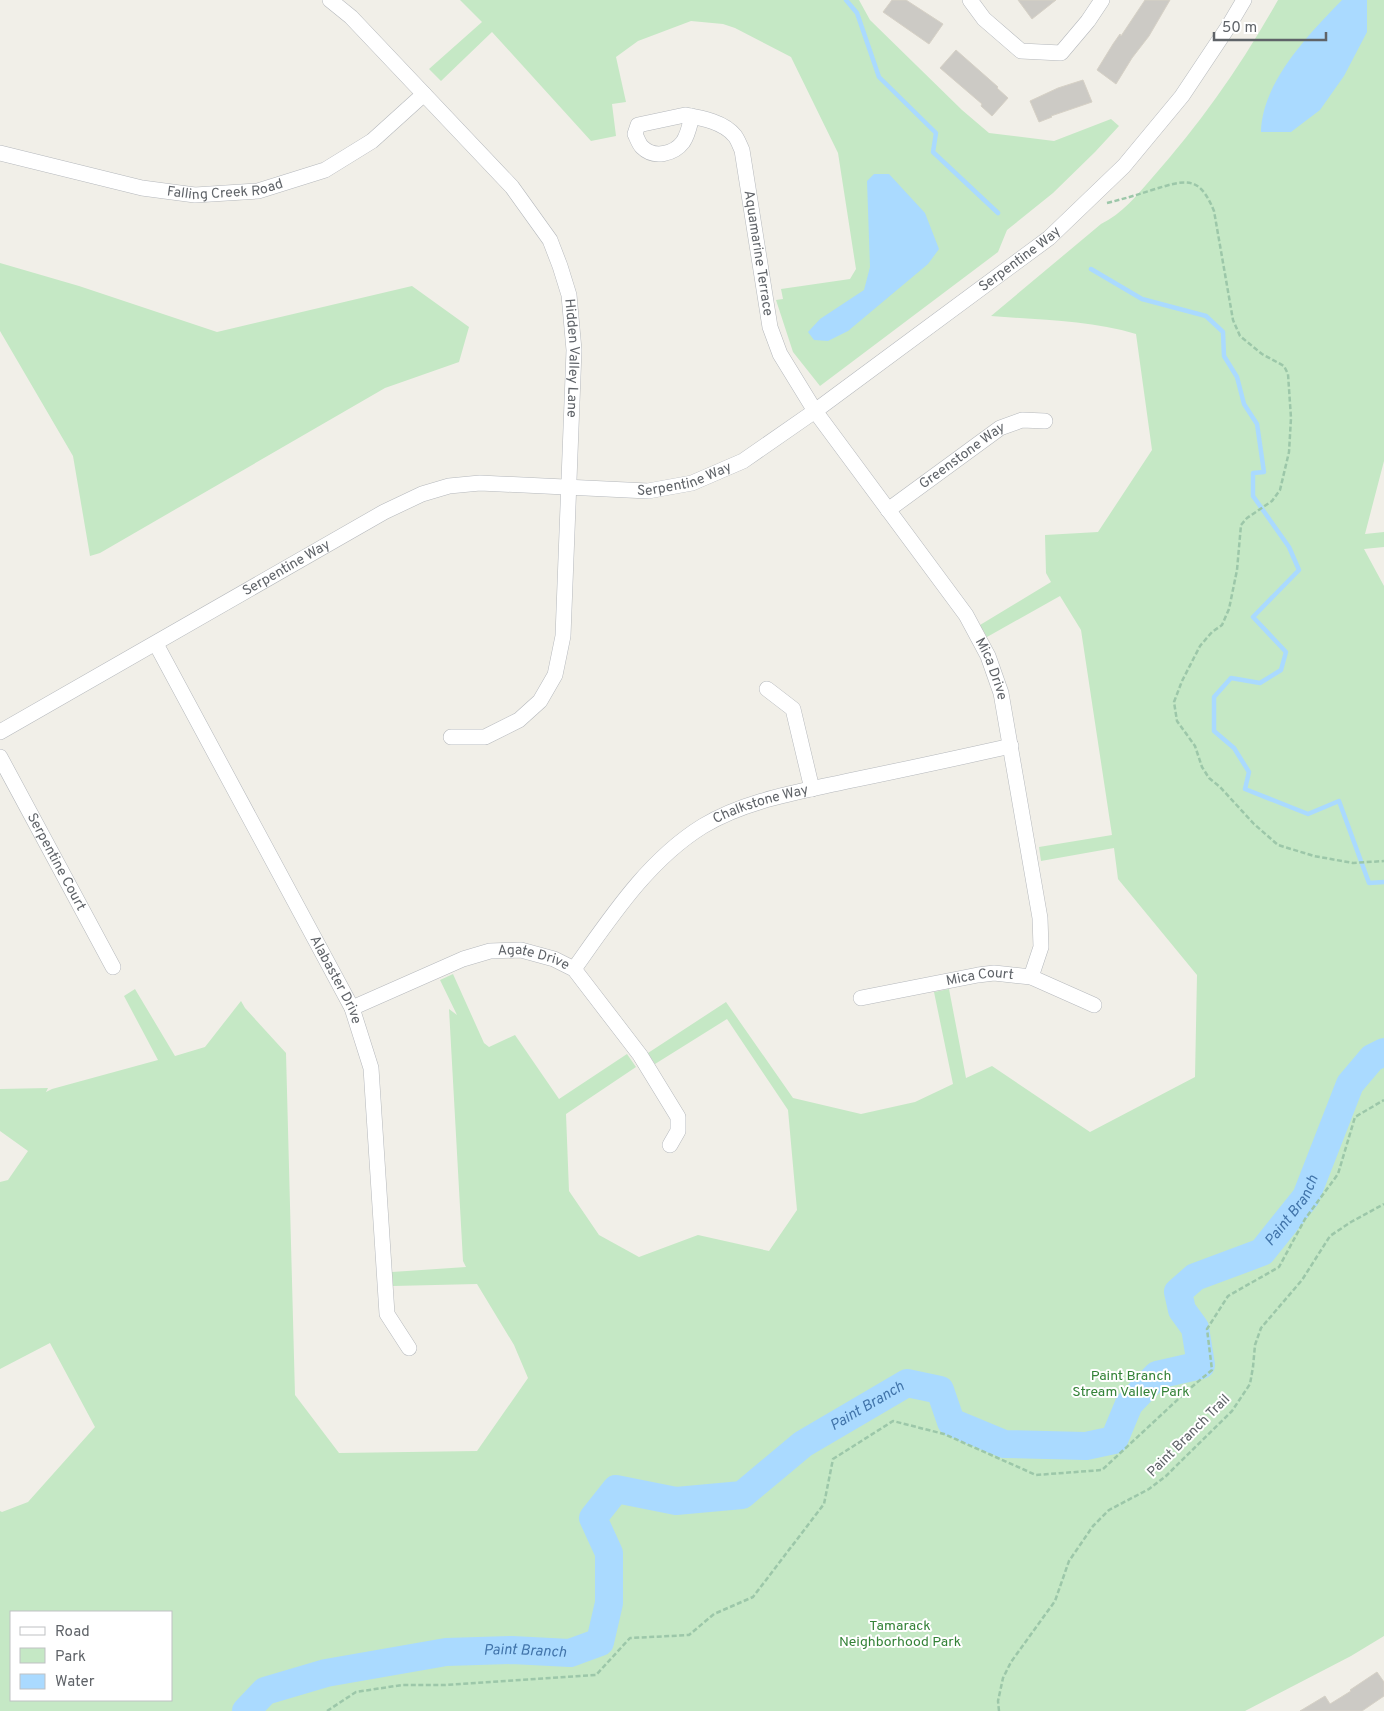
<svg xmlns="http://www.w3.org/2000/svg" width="1384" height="1711" font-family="Overpass,sans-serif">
<rect width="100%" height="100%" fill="#f1efe8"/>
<g fill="#c5e8c5" fill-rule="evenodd">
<path d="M460,0H859L870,20L962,110L989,133L1054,141L1111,119L1119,126L1095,152L1053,193L1007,230L998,252L820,386L793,352L776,300L783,299L781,289L850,279L856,269L838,153L791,57L735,28L723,24L691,21L638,41L616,57L626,102L612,104L616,136L591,141L492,32L441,81L429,69L482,22Z"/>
<path d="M1278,0H1384V461L1365,534L1384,532V547L1364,549L1384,586V1636L1351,1656L1245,1711H0V1511L2,1512L28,1502L95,1427L50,1343L0,1369V1182L8,1180L28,1151L0,1131V1089L48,1088L46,1092L52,1089L158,1060L124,996L135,989L175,1056L205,1047L241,1001L245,1008L286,1053L295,1395L339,1453L477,1451L528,1378L514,1345L477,1284L393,1286L392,1272L466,1267L463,1261L449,1009L457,1015L440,980L453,974L484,1043L489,1047L515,1035L559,1099L627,1054L636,1067L566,1114L569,1191L599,1235L639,1257L698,1235L769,1251L797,1210L788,1110L727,1019L655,1064L648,1053L726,1002L793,1098L861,1114L915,1102L953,1084L934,992L949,989L966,1078L992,1066L1090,1132L1195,1077L1197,975L1118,879L1114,848L1041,861L1039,847L1112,835L1081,630L1060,596L987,637L980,625L1051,582L1046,573L1045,535L1098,532L1152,450L1136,334C1090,320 1039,320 991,316L1101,224C1122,214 1137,195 1152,178C1201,123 1242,64 1278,0ZM11,1612H171V1700H11Z"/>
<path d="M0,263L79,286L217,332L412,286L469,327L459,362L385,388L100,553L90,556L73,456L0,331Z"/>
</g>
<g fill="#aadaff">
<path d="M1342,0H1367V32L1344,76L1320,110L1291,132H1261C1262,82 1309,34 1342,0Z"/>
<path d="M874,174H889L925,213L939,249L928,264L848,331L828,341L814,340L808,332L820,319L864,290L870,267L867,181Z"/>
</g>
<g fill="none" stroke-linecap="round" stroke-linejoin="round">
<g stroke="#aadaff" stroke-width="4.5">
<path d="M846,0L857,13L879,77L936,133L933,152L998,213"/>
<path d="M1091,269L1142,299L1206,316L1223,332L1224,356L1237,377L1244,404L1257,424L1264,472L1253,473V496L1289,547L1299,570L1253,617L1286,652L1281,670L1260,683L1231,678L1214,697V731L1234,748L1249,772L1245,789L1308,814L1339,801L1369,883L1384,882"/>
</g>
<path stroke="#aadaff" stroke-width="28" id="s1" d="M246,1711L265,1691L326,1673L446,1652L512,1650L570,1653L600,1642L609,1603V1553L593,1518L616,1489L676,1501L742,1495L803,1444L907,1383L940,1390L951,1422L1004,1444L1086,1446L1114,1440L1129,1404L1157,1375L1201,1365L1195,1328L1182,1310L1178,1292L1195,1277L1262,1252L1306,1197L1350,1084L1372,1058L1384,1052"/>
</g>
<g fill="#cccac5" stroke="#d6d1c6">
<path d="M892,0H906L943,24L929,44L883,12Z"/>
<path d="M1018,0H1056L1032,19Z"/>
<path d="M1145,0H1170L1149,36L1132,58L1116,84L1097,70L1113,44L1120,34L1121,36Z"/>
<path d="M956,50L998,87L997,88L1008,98L992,116L981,106L982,104L940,68Z"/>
<path d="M1083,80L1092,102L1051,116L1052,117L1039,122L1030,101L1058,88Z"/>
<path d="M1377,1672L1384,1682V1696L1362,1711H1300L1325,1696L1330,1704L1351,1691L1350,1690Z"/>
</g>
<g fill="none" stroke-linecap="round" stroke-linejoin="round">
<defs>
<g id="street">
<path id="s2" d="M330,0L351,17L512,187L550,240L560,266L569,295L574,350L563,636L555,675L540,701L519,720L485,737H451"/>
<path d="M970,0L984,19L1021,51L1061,53L1088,21L1102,0"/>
<path id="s3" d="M692,116C690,124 688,135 683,142C674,154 654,159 642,147C639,144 637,138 635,134L638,125L685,115C702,118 724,122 735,136C738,140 740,146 742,150L770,327L780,354L815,411L966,615L988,656L1001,693L1040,918L1041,947L1031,977"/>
<path id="s4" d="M0,153L142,188L195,195L258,191L325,170L372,141L424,94"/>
<path id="s5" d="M888,510L1000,428L1022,420L1045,421"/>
<path id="s6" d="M156,644L352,1008L371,1068L387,1314L409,1348"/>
<path d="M767,689L793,709L812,789"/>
<path id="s7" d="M0,732L384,512L422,494L449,486L480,483L648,491L692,483L743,461L815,411L1049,238L1124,166L1182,96L1228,27L1244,0"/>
<path id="s8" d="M0,757L113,967"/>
<path id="s9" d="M574,969C611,917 648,860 703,826C746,800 799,792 848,781C902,770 957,758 1011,746"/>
<path id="s10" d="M861,998L978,975L994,973L1031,977L1094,1005"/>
<path id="s11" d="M352,1008L463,959L490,951L521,950L554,959L574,969L640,1055L678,1117V1131L670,1145"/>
</g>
</defs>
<use href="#street" stroke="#b5b8bc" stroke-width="16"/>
<g stroke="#9cc7a9" stroke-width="2.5" stroke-dasharray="5 2.5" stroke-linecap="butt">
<path d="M1107,203C1123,199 1137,195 1152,190C1185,180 1199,174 1214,211L1233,320L1240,336L1262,354L1284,366L1288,374L1291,418L1289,452L1280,490L1272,501L1247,518L1241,525L1237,570L1229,609L1222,625L1212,632L1200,646L1182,681L1174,702L1177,721L1195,746L1202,767L1209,778L1220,787L1254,824L1278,845L1314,856L1353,863L1384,861"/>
<path d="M327,1711L356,1692L402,1685H444L596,1675L630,1638L689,1635L714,1614L753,1597L824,1504L833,1459L893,1421L944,1434L1036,1475L1102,1470L1188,1390L1212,1370L1207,1329L1228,1296L1279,1267L1305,1219L1338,1174L1355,1117L1384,1100"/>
<path d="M999,1711L998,1701L1003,1678L1011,1662L1055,1601L1069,1561L1093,1526L1109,1510L1149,1489L1166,1476L1232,1411L1250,1384L1253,1367L1255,1345L1261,1328L1302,1280L1330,1236L1351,1222L1384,1204"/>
</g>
<use href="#street" stroke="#fff" stroke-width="15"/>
</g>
<g text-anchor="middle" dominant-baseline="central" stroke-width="4" stroke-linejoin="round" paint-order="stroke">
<g font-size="14" fill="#5f6368" stroke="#fff">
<text stroke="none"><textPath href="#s4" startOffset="230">Falling Creek Road</textPath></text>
<text stroke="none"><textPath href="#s3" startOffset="322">Aquamarine Terrace</textPath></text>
<text stroke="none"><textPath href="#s7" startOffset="1155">Serpentine Way</textPath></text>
<text stroke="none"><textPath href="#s2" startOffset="448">Hidden Valley Lane</textPath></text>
<text stroke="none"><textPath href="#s5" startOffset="92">Greenstone Way</textPath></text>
<text stroke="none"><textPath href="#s7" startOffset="750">Serpentine Way</textPath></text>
<text stroke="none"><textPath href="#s7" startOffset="330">Serpentine Way</textPath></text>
<text stroke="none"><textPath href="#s3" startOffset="806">Mica Drive</textPath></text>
<text stroke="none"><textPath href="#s9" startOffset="256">Chalkstone Way</textPath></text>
<text stroke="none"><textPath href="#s8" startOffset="119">Serpentine Court</textPath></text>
<text stroke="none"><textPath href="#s11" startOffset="194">Agate Drive</textPath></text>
<text stroke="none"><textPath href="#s10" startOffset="121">Mica Court</textPath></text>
<text stroke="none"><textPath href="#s6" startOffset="381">Alabaster Drive</textPath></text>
<text transform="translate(1189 1436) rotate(-45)">Paint Branch Trail</text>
</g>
<g font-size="14" fill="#348238" stroke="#fff">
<text x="1131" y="1376">Paint Branch<tspan x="1131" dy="16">Stream Valley Park</tspan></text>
<text x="900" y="1626">Tamarack<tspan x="900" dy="16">Neighborhood Park</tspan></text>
</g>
<g font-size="15" font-style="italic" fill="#4174aa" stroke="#fff">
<text stroke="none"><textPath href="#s1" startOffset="1446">Paint Branch</textPath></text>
<text stroke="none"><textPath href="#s1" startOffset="816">Paint Branch</textPath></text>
<text stroke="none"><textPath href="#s1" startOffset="292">Paint Branch</textPath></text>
</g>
</g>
<rect x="10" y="1611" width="162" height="90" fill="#ffffff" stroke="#bfc1c3"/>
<rect x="20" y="1627" width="25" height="8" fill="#ffffff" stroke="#bfc1c3"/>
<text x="55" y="1636" font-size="15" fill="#5f6368">Road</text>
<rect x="20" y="1648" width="25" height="15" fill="#c5e8c5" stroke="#bfc1c3"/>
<text x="55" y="1661" font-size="15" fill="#5f6368">Park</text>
<rect x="20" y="1674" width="25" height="15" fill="#aadaff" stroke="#bfc1c3"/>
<text x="55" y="1686" font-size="15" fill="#5f6368">Water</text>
<path d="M1214 32v8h112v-8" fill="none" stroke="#5f6368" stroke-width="2.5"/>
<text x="1222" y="32" font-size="15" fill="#5f6368" stroke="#ffffff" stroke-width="4" paint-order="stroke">50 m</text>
</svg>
